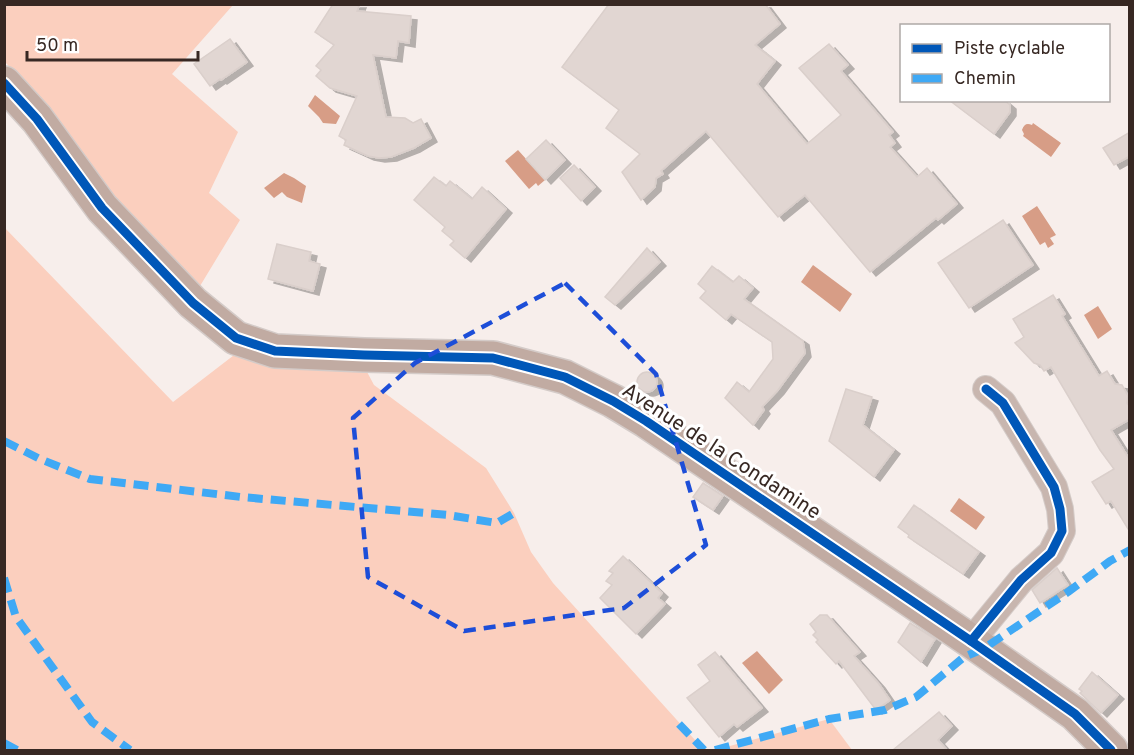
<svg xmlns="http://www.w3.org/2000/svg" width="1134" height="755" font-family="Overpass,sans-serif">
<defs>
<filter id="shadow"><feDropShadow dx="6" dy="4" stdDeviation="0" flood-color="#0004"/></filter>
</defs>
<rect width="100%" height="100%" fill="#f7eeeb"/>
<g fill="#fbcfbe">
<path d="M5,5H233L172,74L238,132L209,193L240,220L200,286L113,195L47,106L5,62Z"/>
<path d="M4,227L173,402L238,352L366,370L374,385L486,468L514,513L531,552L553,583L704,750H5Z"/>
<path d="M829,719L852,750H715Z"/>
</g>
<g fill="#d79d86">
<path d="M315,95L340,116L336,124L323,123L319,117L308,106Z"/>
<path d="M1033,123L1061,143L1051,157L1023,136L1024,134L1022,130C1024,124 1027,123 1032,125Z"/>
<path d="M518,150L545,180L538,186L536,183L529,189L505,161Z"/>
<path d="M284,173L294,178L306,186L302,203L287,197L282,192L274,198L264,188Z"/>
<path d="M1037,206L1056,235L1050,238L1054,244L1048,248L1045,242L1040,245L1022,216Z"/>
<path d="M813,265L852,294L840,312L801,282Z"/>
<path d="M1098,306L1112,329L1098,339L1084,315Z"/>
<path d="M959,498L985,517L976,530L950,511Z"/>
<path d="M757,651L783,680L769,694L742,663Z"/>
</g>
<g fill="#e1d6d2" stroke="#dacfcb" stroke-width="1.5" filter="url(#shadow)">
<path d="M333,4H360L357,11L411,16L409,43L398,41L396,58L373,55L386,117L405,118L413,123L421,119L431,138L414,148L391,157L379,158L368,156L344,145L346,140L339,136L357,96L330,88L316,76L321,70L316,66L334,45L315,32Z"/>
<path d="M609,4H765L780,24L755,45L775,61L757,84L807,144L841,115L799,68L829,44L848,65L841,71L893,132L889,135L895,143L890,147L917,177L927,168L957,204L938,220L936,218L870,272L805,195L778,217L706,131L661,171L663,174L656,178L655,187L641,200L622,172L640,154L606,128L619,110L562,67Z"/>
<path d="M230,39L247,62L221,80L220,79L210,86L194,64Z"/>
<path d="M949,100H1004L1010,105V112L994,134Z"/>
<path d="M1130,132V156L1114,165L1103,148Z"/>
<path d="M546,140L565,160L545,180L526,159Z"/>
<path d="M574,165L595,187L581,201L560,178Z"/>
<path d="M434,177L446,186L450,181L472,199L482,187L506,209L465,258L450,245L454,241L442,231L445,227L414,200Z"/>
<path d="M1003,220L1033,265L969,308L938,263Z"/>
<path d="M277,244L311,252L309,261L320,264L313,291L268,279Z"/>
<path d="M647,248L660,262L615,305L605,297Z"/>
<path d="M712,266L733,282L739,276L753,288L744,299L803,341L805,353L778,390L762,407L764,410L753,425L725,398L737,382L749,392L773,359L772,342L731,314L726,320L700,298L706,291L698,284Z"/>
<path d="M1053,295L1065,314L1062,316L1099,376L1107,371L1115,384L1122,385L1128,396L1127,403L1130,407V419L1111,430L1130,460V532L1111,501L1106,504L1092,482L1114,469L1100,450L1051,367L1044,371L1040,365L1034,363L1015,343L1024,337L1013,319Z"/>
<circle cx="647" cy="382" r="10"/>
<path d="M846,389L872,397L863,425L894,450L874,477L829,441Z"/>
<path d="M703,483L723,496L713,510L693,497Z"/>
<path d="M914,505L979,552L963,574L908,537L909,535L898,527Z"/>
<path d="M623,556L662,593L658,598L665,604L636,634L600,598L612,585L606,581L613,573L609,571Z"/>
<path d="M1057,568L1068,585L1040,603L1032,590Z"/>
<path d="M820,615H827L860,652L854,656L879,684L890,700L876,710L839,661L836,664L816,642L818,640L813,635L816,632L810,624Z"/>
<path d="M910,623L935,639L921,662L898,642Z"/>
<path d="M715,652L762,708L737,727L734,724L719,737L687,698L710,681L698,665Z"/>
<path d="M1092,672L1118,695L1101,713L1080,693L1082,691L1079,689Z"/>
<path d="M939,712L952,726L938,740L947,750H893Z"/>
</g>
<g fill="none" stroke-linecap="round" stroke-linejoin="round">
<defs>
<path id="minor" d="M971,641L1021,580L1051,553L1062,531L1060,509L1054,487L1003,403L986,389"/>
<path id="major" d="M4,83L37,119L102,208L193,303L236,338L275,351L364,355L493,358L565,377L613,401L646,421L971,641L1075,714L1111,750"/>
</defs>
<use href="#minor" stroke="#d4cbc8" stroke-width="28"/>
<use href="#major" stroke="#d4cbc8" stroke-width="36"/>
<use href="#minor" stroke="#c8b6af" stroke-width="26"/>
<use href="#major" stroke="#c1aba2" stroke-width="33"/>
<g stroke="#3fa9f5" stroke-width="8" stroke-dasharray="15 8" stroke-linecap="butt">
<path d="M4,441L40,459L90,479L241,497L448,515L497,523L514,513"/>
<path d="M4,578L16,617L92,722L130,750"/>
<path d="M679,724L704,750"/>
<path d="M4,743L17,750"/>
<path d="M715,750L829,719L885,710L916,697L964,657L983,649L1068,592L1110,561L1130,550"/>
</g>
<defs>
<g id="cycleway">
<path d="M4,83L37,119L102,208L193,303L236,338L275,351L364,355L493,358L565,377L613,401L646,421L971,641L1075,714L1111,750"/>
<path d="M971,641L1021,580L1051,553L1062,531L1060,509L1054,487L1003,403L986,389"/>
</g>
</defs>
<use href="#cycleway" stroke="#fff" stroke-width="13"/>
<use href="#cycleway" stroke="#0057b8" stroke-width="9"/>
</g>
<path fill="none" stroke="#1d4ed8" stroke-width="4.5" stroke-dasharray="12 8" stroke-linejoin="round" d="M565,283L656,374L706,545L624,608L464,631L368,577L353,418L415,363Z"/>
<g text-anchor="middle" dominant-baseline="central" stroke-width="6" stroke-linejoin="round" paint-order="stroke">
<g font-size="21" fill="#372823" stroke="#fff">
<text transform="translate(721 452) rotate(33)">Avenue de la Condamine</text>
</g>
</g>
<rect width="1134" height="755" fill="none" stroke="#372823" stroke-width="12"/>
<rect x="900" y="24" width="210" height="78" fill="#ffffff" stroke="#afa9a7" stroke-width="1.5"/>
<rect x="912" y="44" width="30" height="9" fill="#0057b8" stroke="#afa9a7" stroke-width="1.5"/>
<text x="954" y="54" font-size="18" fill="#372823">Piste cyclable</text>
<rect x="912" y="74" width="30" height="9" fill="#3fa9f5" stroke="#afa9a7" stroke-width="1.5"/>
<text x="954" y="84" font-size="18" fill="#372823">Chemin</text>
<path d="M27 51v9h171v-9" fill="none" stroke="#372823" stroke-width="3"/>
<text x="36" y="51" font-size="18" fill="#372823" stroke="#ffffff" stroke-width="4.5" paint-order="stroke">50 m</text>
</svg>
